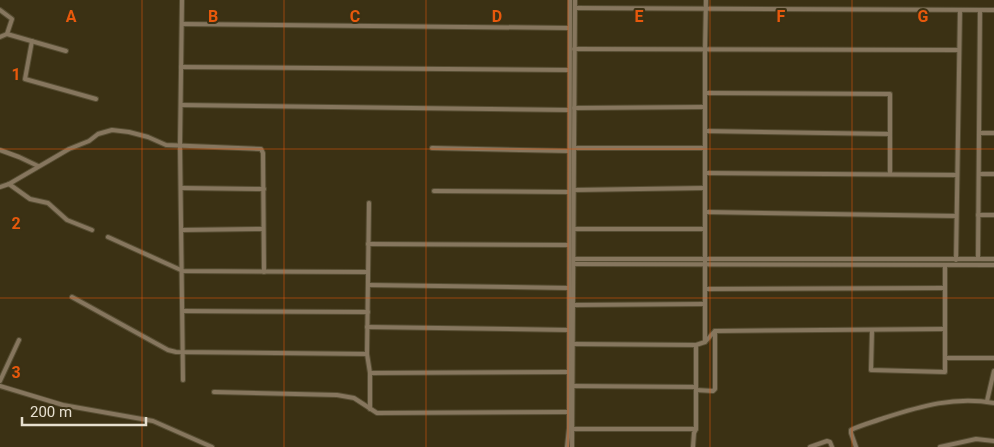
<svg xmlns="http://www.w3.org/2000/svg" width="994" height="447" font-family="Roboto,sans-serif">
<rect width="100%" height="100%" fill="#3b3114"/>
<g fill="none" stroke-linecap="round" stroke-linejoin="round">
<defs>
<g id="street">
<path d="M182,0L180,145L183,380"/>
<path d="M575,8L994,10"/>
<path d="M0,10L12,19L7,34L0,37"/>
<path d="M182,24L569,28"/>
<path d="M7,34L66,51"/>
<path d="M32,41L25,79L96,99"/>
<path d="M574,49L959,50"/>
<path d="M181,67L569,70"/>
<path d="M705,93L890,94V174"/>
<path d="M181,105L569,110"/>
<path d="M574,108L705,107"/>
<path d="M705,131L890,134"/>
<path d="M980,133H994"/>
<path d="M432,148L569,151"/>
<path d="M574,148H705"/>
<path d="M0,150L19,157L38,166"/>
<path d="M705,173L957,175"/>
<path d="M979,174H994"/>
<path d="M9,184L30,199L48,203L67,220L92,230"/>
<path d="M0,187L9,184L69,149L89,141L98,134L112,130L129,132L148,137L166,145L261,149L263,153L264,272"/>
<path d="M182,188L264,189"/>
<path d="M574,190L705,188"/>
<path d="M434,191L569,192"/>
<path d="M369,203L367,354L370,373V409"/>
<path d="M705,212L956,216"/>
<path d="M978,215H994"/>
<path d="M574,229H705"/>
<path d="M182,230L263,229"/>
<path d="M108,237L183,271L368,272"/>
<path d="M368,244L569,245"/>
<path d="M574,259H994"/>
<path d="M978,259L980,10"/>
<path d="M956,260L960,10"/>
<path d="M574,264L994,265"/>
<path d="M368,285L569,288"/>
<path d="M705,289L945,288"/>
<path d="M72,297L168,350L176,352L367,354"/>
<path d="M574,305L704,304"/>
<path d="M183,311L368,312"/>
<path d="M367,327L569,330"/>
<path d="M872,331L871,370L945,372V265"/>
<path d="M705,342L715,331L945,329"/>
<path d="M574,344L696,345"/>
<path d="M945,358H994"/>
<path d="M370,373L569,372"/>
<path d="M0,381L19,340"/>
<path d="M0,386L63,405L153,421L212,447"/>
<path d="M573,386L696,387"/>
<path d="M696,390L713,391L715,389V331"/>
<path d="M214,392L337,395L354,398L377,413L569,412"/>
<path d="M987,401L994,371"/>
<path d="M573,429H696"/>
<path d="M567,447L569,428L570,0"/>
<path d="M572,447L575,0"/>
<path d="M693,447L694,433L696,429V345L705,342V50L706,0"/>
<path d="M810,447L827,441L830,442L832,447"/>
<path d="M856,447L851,433V430C861,425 873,422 884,418C921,406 955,396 994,403"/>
<path d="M940,447L976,439L994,441"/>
</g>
</defs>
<use href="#street" stroke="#564d32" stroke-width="6"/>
<use href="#street" stroke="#86765e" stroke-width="4"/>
</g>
<path fill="none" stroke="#e8590c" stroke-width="1" stroke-opacity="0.55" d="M142,0V447M284,0V447M426,0V447M568,0V447M710,0V447M852,0V447M0,149H994M0,298H994"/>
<g font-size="16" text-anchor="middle" font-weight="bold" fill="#e8590c" stroke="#3b3114" stroke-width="4" stroke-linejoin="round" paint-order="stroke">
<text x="71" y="22">A</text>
<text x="213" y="22">B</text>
<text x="355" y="22">C</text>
<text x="497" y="22">D</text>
<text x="639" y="22">E</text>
<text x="781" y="22">F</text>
<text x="923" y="22">G</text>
<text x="16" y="80">1</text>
<text x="16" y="229">2</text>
<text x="16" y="378">3</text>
</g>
<path d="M22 417v8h124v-8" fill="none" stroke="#e6dfcf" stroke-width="2.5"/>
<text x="30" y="417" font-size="15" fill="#e6dfcf" stroke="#3b3114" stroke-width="4" paint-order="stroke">200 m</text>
</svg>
